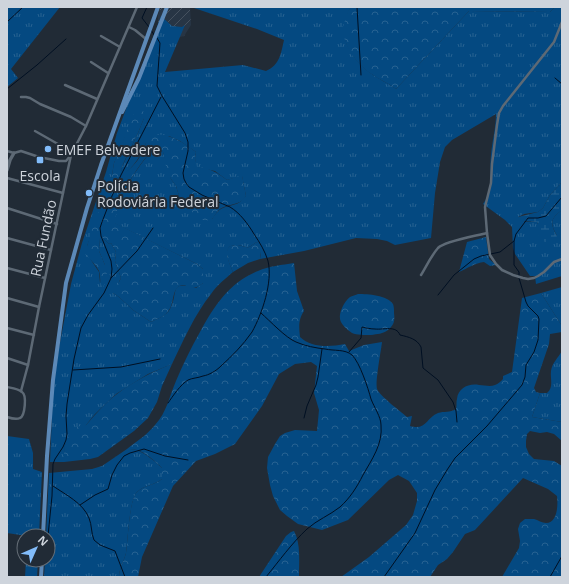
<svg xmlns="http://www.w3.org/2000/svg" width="569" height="584" font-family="'Open Sans',sans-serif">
<defs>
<pattern id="industrial-furrows" width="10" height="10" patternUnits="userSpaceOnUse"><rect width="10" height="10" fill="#273545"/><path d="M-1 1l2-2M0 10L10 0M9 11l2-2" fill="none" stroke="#45515f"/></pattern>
<pattern id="grass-tufts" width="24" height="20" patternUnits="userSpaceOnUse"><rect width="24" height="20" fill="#044981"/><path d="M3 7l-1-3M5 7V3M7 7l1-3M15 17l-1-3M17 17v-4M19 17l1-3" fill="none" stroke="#276292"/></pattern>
<pattern id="forest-crowns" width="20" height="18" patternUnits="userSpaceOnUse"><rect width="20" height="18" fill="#044981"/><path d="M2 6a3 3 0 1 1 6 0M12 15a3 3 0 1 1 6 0" fill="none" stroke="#276292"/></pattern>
<pattern id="wetland-marsh" width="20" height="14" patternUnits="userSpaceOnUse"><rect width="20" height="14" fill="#044981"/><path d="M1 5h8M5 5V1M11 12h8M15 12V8" fill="none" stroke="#276292"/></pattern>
</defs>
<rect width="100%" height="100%" fill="#212b36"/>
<path fill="url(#industrial-furrows)" d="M161,7H191L190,8L191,25L184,36L172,39L158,25V15Z"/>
<g fill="url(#grass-tufts)" fill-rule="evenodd">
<path d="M7,7H60L11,69L18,78L7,87Z"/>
<path d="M191,7H351C347,12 347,18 346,25C346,29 345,33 345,37C346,49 360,66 369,72C378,79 388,83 396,89L469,11L550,12L555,7H562V182L550,195L543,208L538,212L524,214L518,217L525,222H537L539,227L557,236C550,223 550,219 562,210V276L536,284L535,276H530L515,254L513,248L512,227L505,220L483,204C494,189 489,172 491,155C492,142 496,128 496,114L452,140L445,147L440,162L435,193L431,238L395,245L387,241L377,239L356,238L304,251L260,259L261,254L257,242C255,243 252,246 249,247C245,248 241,245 237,245C220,244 230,265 233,272C225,279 217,285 211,294C195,314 183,341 172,364L148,374L116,394L95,414L86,425L65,444L64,462H50L53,391L59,348L71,284L82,243L106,172L117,133L161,16L172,26L182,27L185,25L165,72L243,65L266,71C280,65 281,53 284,40L257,29ZM144,118L138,133L121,169L123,175C134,167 141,155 146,143L169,136L180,141L196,152L195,158L196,167L215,171L227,180L242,176L246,196C243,199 240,203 236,204C222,209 222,205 212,219L180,199L176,186L171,179L163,152L153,150C137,166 116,200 114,223L197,264L203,269V283L196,288C168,280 179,293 170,309C167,315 157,319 151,322L133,310L119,297L113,293L121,278L115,261L116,252L111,243L109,244L104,239L100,237L99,251L105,265L100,283L99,272L91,260L87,246L109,187L112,175L114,163L125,137Z"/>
<path d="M562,287V326L541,293Z"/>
<path d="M562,351V422L532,417L540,393H547C554,387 550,379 551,371C552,363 558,358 562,351Z"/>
<path d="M7,436L29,439L33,453V469L42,472L39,536H27L7,533Z"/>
<path d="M127,449C130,449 134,449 137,450C146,454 155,461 162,468V479C155,485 144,485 137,492C129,501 128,540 126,553C125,557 123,561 122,565C120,569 119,573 119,577H44L45,560H48V536H46L49,473L92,469L102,466Z"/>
<path d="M26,560H38L37,577H25Z"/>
</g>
<g fill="url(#forest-crowns)">
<path d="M351,7H555L550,12L469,11L396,89C388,83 378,79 370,73C362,68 355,59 350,52C346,46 346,39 341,33L348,11Z"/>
<path d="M136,108L143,109L144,118L138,133L124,162L121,169L123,174C131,169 139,160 143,151C145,146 146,140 151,137C164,129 186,144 196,152L195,158L197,167C208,167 218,173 227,180L242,175L246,196C240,206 229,203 220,209C217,211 215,216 212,219L205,221L199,218L191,211L180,199L176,186L171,179L167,171L163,152L153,150C137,165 116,200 115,223L197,264L203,269V283C189,295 187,280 178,287C172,292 174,303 169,310C166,316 157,319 151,322L133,310L119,297L113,293C113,288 114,284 119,282L121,278L115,261L116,252L111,243L109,244L104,239L100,238L99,251L105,265L107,275L103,288C99,283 101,277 99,271C96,265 91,260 86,255L87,246L95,220L104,199L112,175L114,163Z"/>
<path d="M486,237L489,259L496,265L490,266L484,262C475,263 468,268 459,272L467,242Z"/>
<path d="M257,242C262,245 261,253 260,259L248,263L233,272C230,265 219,244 237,245C241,245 245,248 249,247C252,246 255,243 257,242Z"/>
<path d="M294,263L297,291L304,311C298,320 299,327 300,337C311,348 330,347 345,344L349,351L364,345L382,342C381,351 375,382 377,389C380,396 400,411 407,417L412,416L410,426C426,431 426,418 438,413C444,411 450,413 456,409C457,405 456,402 457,399C458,388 469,383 479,385C484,385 490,387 495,385C498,384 501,381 503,379V376L512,372L522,298L541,293L562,326V332L550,334L549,344L534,388L536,392L540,393L532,417L562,422V441L554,434L547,432L540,433L530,431L527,434L526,441V447L529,454L534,459L554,461L562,466V577H502L519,548L520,541L518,529L520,523L525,519C528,519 531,519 534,519C538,520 542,523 546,523C558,523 558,504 557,496L548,489L523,478L475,530L465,534L453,552L447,559L438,565L430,577H341L369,557L406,525L413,515L417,501V493L409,481L398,475L389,480L348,520L322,530L298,524L287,516L280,510L273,496L270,485L267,468L268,457L275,444L280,436L285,433L295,430L317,431L319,410L314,393L317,366L311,362L295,364L279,374L262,406L235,444L215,454L196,461L173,486L142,557L138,577H119C119,573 120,569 122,565C123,561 125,557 126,553C128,540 129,500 137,492C144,485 155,485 162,479V468C155,461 146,453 137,450C134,449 130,449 127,449C137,441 147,435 155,425C167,412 169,397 176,381C183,364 191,348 200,332C215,305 229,283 258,271C269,266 282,265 294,263Z"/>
<path d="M358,294C368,294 387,295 393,304C394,307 394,310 394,313C395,321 394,325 388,330C383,334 377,334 371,335C365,335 357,335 352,333C348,330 341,325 340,319C339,312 344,302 350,297C352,296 356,295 358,294Z"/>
<path d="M172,364L162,386L157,402L148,418L134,431L98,457L90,459L64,462C64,450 64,434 77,427C79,426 83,426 86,425C95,415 106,402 117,394C134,381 152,372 172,364Z"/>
<path d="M294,531C301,544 299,562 299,577H259L286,536L291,532Z"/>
</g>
<path fill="url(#wetland-marsh)" d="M562,182V210C550,219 550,223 557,236C555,240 553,241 549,242C535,243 540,229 537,222L520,221L518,217L538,212L543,208L550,195Z"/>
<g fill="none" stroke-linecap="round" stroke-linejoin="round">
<g stroke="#000f22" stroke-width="1">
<path d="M147,7L142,18L149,27"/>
<path d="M357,7L361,75"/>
<path d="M7,22L23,7"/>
<path d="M151,30L155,36"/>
<path d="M157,38L160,43L157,86L162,96L185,133L188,142V151L183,173L184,179L186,183L189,187L202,195L230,207C240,213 248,224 254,234C260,243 265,251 268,261C273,282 262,314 252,332C243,345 232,356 221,366C216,371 209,375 203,376C198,378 192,378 188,380C180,385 173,396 168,403"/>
<path d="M555,78L562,84"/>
<path d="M7,89L37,65L66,39"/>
<path d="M111,278L137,251L153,228"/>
<path d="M438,295L454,275L474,259L481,256L500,252L514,241"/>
<path d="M261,313C270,321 286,338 296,342C305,346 316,348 325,349C334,351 345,349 352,355C360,363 368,388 371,399C374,407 381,417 381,425C383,444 372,459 363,475C357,487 350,498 340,507C330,515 317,520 307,529C292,543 279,561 266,577"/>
<path d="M349,352L361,338L362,327C366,328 371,329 375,329C384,330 396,325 400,335C409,337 417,339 421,347L423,368L438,380L453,402L456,411L457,422"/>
<path d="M73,370L121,367L160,359"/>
<path d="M304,418L307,406L316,385L318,377L322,349"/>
<path d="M53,486C66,495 83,503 89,518C92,525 91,533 94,540L100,545L115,551L125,577"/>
<path d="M80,505L95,495L108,489L112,475L117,465L124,456L130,453L144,449L165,456L188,460"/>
<path d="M48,536L52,496L53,464L55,459L63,447L66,440L67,434L66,416L67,404L74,359L81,328L88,315L104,293L111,278L112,269L111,261L101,236L100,228L102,222L112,196L121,175L161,97"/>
<path d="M384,577L415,533L435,490L447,470L455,458L487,426L522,385L525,377L526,365L534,352L538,340L539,319L538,316L528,306L526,302L519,278V272L514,265V241L516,234L528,218H538L546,216L562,197"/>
<path d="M550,577L562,556"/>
</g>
<g stroke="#5d6975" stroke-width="2.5">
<path d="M562,22L554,42L503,106L499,113L497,125L492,164L491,183L485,207L487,233L490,255L496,264L502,270L513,275L523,278L528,279L534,278L538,276L544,272L554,262L562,259"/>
<path d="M129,27L135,30L146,39"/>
<path d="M101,36L120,47"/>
<path d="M91,62L108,73"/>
<path d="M65,85L97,99"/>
<path d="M21,97H26L30,98L40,104L71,117L86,126"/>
<path d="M35,131L72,152"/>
<path d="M7,151L14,153L21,151L39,157L59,161H66L71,155"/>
<path d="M7,178L63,193"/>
<path d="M7,208L57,224"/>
<path d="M7,238L51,250"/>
<path d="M7,268L45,278"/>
<path d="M421,275C426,267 431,256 438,248C445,241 476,236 487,233"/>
<path d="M7,298L39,307"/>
<path d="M7,328L34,335"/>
<path d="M7,358L28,365"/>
<path d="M7,387C12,388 19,389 22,392C27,395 25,416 20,418C16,420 10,418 7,417"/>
<path d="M21,391L28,365L39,307L71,155L86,126L137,7"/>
</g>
<path stroke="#5d6975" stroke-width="3.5" d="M7,170L10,160L14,153"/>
<g stroke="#5c89b8" stroke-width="4">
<path d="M122,112L139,78L167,7"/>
<path d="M43,536L47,456L53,380L66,283L87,208L101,165L158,7"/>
<path d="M41,577L42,560"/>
</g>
</g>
<g fill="#82bcfa" stroke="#212b36" stroke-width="1.5">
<circle cx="48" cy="149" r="4"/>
<rect x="36" y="156" width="8" height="8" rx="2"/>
<circle cx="89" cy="193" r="4"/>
</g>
<g text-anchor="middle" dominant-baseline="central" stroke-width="4" stroke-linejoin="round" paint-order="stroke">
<g font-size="14" fill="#ced4dc" stroke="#212b36" text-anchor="start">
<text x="56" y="149">EMEF Belvedere</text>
<text x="40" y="175" text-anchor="middle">Escola</text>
<text x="97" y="185">Polícia<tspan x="97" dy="16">Rodoviária Federal</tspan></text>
</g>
<g font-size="14" fill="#ced4dc" stroke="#212b36">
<text transform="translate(43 238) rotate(-78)">Rua Fundão</text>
</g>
</g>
<rect width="569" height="584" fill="none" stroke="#ced4dc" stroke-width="16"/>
<g transform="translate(36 548) rotate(45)"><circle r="19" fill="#212b36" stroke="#666f78"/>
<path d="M0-3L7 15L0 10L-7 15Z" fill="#82bcfa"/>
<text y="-6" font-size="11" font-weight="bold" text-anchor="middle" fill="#ced4dc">N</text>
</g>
</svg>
